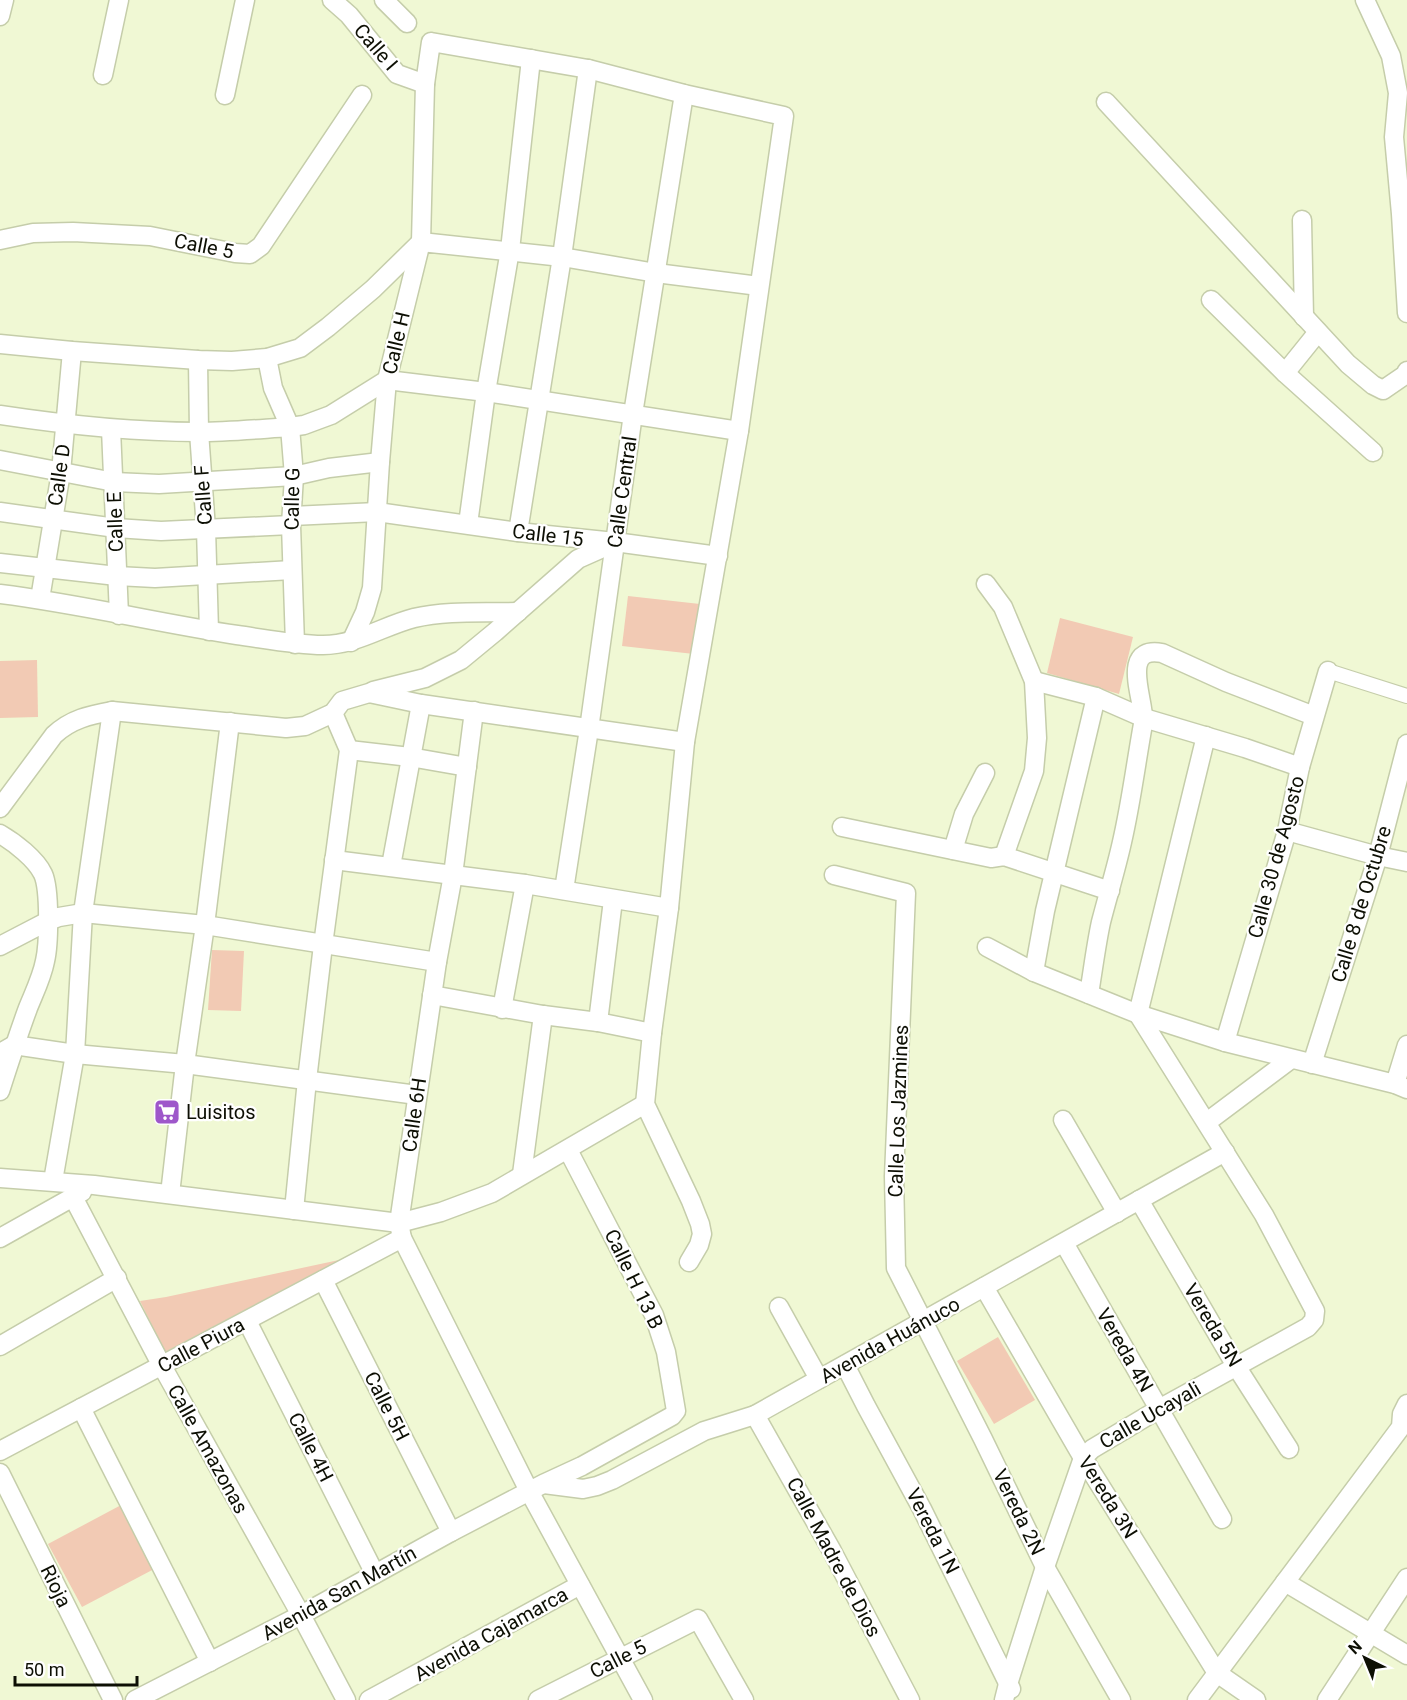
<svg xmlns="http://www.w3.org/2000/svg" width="1407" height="1700" font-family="Roboto,sans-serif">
<rect width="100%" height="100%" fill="#f0f8d4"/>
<g fill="#f2cab4">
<path d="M628,596L700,604L694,654L622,646Z"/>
<path d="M1060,618L1133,637L1119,694L1047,673Z"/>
<path d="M37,660L38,717L0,718V661Z"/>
<path d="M212,950L244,951L241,1011L208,1010Z"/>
<path d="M339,1260L165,1352L140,1301L166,1297Z"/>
<path d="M998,1337L1035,1400L994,1424L957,1361Z"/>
<path d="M123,1504L156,1568L82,1607L48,1544Z"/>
</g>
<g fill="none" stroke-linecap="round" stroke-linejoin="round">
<defs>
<path id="pedestrian" d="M1328,671L1407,696"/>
<g id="minor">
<path d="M332,0L349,15L397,74L425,84"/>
<path d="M384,0L407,23"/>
<path d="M1365,0L1391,56L1398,93L1394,137L1401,214L1407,313"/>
<path d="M0,16L4,0"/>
<path d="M103,75L119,0"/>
<path d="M225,95L245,0"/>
<path d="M1106,102L1348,364L1373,385L1383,390L1405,375L1407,371"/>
<path d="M1302,220L1304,317"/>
<path d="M0,240L33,233L73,232L150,236L235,253L250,254L261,246L362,95"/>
<path d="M1211,300L1285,373L1373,452"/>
<path d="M0,344L72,351L198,360L232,361L267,358L300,348L328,327L373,289L421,242L562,257L656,273L759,286"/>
<path d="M267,358L273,388L290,427L294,476L291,525L295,644"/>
<path d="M198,360L199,432L206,529L209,631"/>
<path d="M1285,373L1318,332"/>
<path d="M0,415C66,425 131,432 198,432C228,432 259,429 290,427L304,425L331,415L387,380L486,392L739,431"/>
<path d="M111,429L119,615"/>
<path d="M0,460L114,482L159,484L294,476L329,468L380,462"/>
<path d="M0,512L116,528L161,531L291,525"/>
<path d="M292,516L377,512L518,532L615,542L718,556"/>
<path d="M468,524L486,392L510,250L531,59"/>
<path d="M518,532L562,257L588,69"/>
<path d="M0,563L117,576L155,578L292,570"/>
<path d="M986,584L1003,607L1034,681L1037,738L1034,771L1004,856"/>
<path d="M0,594C80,604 158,623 237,635C266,639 294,645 323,645C356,645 383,626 414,618C447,610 484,613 518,612"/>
<path d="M40,599L61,472L72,351"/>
<path d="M351,642L365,612L372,588L380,462L387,380L421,242L425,84L431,42L588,69L684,94L784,116L739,431L685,742L669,908L652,1033L645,1104L691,1201L700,1224L702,1234L699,1245L689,1262"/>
<path d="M1034,681L1096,697L1144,718L1245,748L1300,767"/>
<path d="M373,691L425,678L461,660L495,632L578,559L614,543"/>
<path d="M474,711L453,875L437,962L399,1223L402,1238L529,1491L643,1700"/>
<path d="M349,750L410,757L467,767"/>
<path d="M0,808L54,735C71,719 90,715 112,711L286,728L305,726L333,713L342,701L369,693L421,704L685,742"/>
<path d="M842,827L991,858L1004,856L1110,891"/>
<path d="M1287,831L1378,856L1407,862"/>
<path d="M0,834C14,842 36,859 43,874C50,889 49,944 45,961C42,977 34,993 28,1008C18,1035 9,1063 0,1091"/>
<path d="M953,850L964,814L985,773"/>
<path d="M334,860L525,884L669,908"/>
<path d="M391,866L421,704"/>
<path d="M834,875L906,893L894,1176L896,1268L983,1439L1045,1567L1121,1700"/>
<path d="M564,890L589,729L633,414L684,94"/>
<path d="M0,946L48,921L59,917L83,913L205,925L437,962"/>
<path d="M987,947L1034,972L1138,1014L1225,1042L1395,1084L1407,1089"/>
<path d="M1034,972L1045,911L1096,697"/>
<path d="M1089,994C1093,970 1096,945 1101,922C1108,895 1116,869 1122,842C1131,803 1136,763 1143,724C1147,705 1117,645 1162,653L1226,682L1314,716"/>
<path d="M432,995L543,1015L598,1022L652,1033"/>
<path d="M502,1009L525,884"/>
<path d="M598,1022L613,900"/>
<path d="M1225,1042L1287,831L1300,767L1328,671"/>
<path d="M0,1053L14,1045L75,1054L185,1064L417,1095"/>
<path d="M1312,1064L1378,856L1407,744"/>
<path d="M1395,1084L1407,1045"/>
<path d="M1063,1120L1117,1213"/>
<path d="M1207,1122L1291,1059"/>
<path d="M522,1174L543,1015"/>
<path d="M0,1178L94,1185L399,1223L441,1212L492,1193L645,1104"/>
<path d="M53,1181L75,1054L83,913L112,711"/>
<path d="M170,1194L185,1064L205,925L230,722"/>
<path d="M73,1197L162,1366L301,1615L346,1700"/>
<path d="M1139,1200L1236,1366L1289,1449"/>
<path d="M294,1210L307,1080L323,945L349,750L333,713"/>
<path d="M0,1238L82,1192"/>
<path d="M1064,1243L1222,1519"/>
<path d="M323,1280L451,1532"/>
<path d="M984,1287L1083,1458L1217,1673L1256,1700"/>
<path d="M779,1307L819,1379"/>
<path d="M247,1321L375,1574"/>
<path d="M0,1346L117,1278"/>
<path d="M845,1365L866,1406L922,1509L1011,1689"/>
<path d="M81,1408L210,1662"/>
<path d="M755,1415L832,1551L910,1700"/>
<path d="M0,1451L402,1238"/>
<path d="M0,1473L113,1700"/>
<path d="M544,1484L583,1489L597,1486L612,1480L704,1431L755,1415L1225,1152"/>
<path d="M1285,1582L1407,1655"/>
<path d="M135,1700L301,1615L451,1532L543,1484L582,1466L672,1416L676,1411L666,1352L654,1315L568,1150"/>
<path d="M369,1700L580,1585"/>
<path d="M538,1700L698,1619L744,1700"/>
<path d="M1004,1700L1008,1684L1045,1567L1083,1458L1092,1449L1159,1409L1308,1327L1314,1320L1315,1311L1264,1215L1138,1014L1206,736"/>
<path d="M1197,1700L1401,1427L1402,1414L1407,1404"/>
<path d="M1327,1700L1407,1578"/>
</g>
</defs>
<use href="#pedestrian" stroke="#c5cdaa" stroke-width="16"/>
<use href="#minor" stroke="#c5cdaa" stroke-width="21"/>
<use href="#pedestrian" stroke="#fff" stroke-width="14"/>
<use href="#minor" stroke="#fff" stroke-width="18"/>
</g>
<defs>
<symbol id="supermarket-square" viewBox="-11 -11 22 22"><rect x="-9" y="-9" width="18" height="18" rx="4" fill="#9e57ca" stroke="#fff"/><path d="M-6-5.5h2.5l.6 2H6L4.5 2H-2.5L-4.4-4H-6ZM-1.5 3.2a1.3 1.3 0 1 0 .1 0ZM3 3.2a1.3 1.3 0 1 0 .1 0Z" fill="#fff"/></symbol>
</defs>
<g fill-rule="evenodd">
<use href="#supermarket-square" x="152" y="1097" width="30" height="30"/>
</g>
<g text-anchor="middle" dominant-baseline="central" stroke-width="4.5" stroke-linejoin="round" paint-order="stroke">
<g font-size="20" fill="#0d0f04" stroke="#fff">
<text transform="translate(376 47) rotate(49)">Calle I</text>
<text transform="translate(204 246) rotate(11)">Calle 5</text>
<text transform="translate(396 343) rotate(-77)">Calle H</text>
<text transform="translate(59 475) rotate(-82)">Calle D</text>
<text transform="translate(622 492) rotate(-82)">Calle Central</text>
<text transform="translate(203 495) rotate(-94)">Calle F</text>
<text transform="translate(292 499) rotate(-89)">Calle G</text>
<text transform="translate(115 522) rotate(-92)">Calle E</text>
<text transform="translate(548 535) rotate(7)">Calle 15</text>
<text transform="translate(1276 857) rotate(-75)">Calle 30 de Agosto</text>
<text transform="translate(1361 904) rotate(-73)">Calle 8 de Octubre</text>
<text transform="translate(898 1111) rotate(-88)">Calle Los Jazmines</text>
<text transform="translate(414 1115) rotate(-82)">Calle 6H</text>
<text transform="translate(634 1279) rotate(64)">Calle H 13 B</text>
<text transform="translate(1213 1325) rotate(59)">Vereda 5N</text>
<text transform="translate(890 1340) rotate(-29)">Avenida Huánuco</text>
<text transform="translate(201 1345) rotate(-28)">Calle Piura</text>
<text transform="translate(1125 1350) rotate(60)">Vereda 4N</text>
<text transform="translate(387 1406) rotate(63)">Calle 5H</text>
<text transform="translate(1150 1415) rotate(-30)">Calle Ucayali</text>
<text transform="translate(311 1447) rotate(63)">Calle 4H</text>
<text transform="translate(208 1449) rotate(61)">Calle Amazonas</text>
<text transform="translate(1108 1497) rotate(58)">Vereda 3N</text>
<text transform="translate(1019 1512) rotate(64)">Vereda 2N</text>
<text transform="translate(933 1531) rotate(63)">Vereda 1N</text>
<text transform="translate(834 1557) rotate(62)">Calle Madre de Dios</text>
<text transform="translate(56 1586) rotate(64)">Rioja</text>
<text transform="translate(339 1593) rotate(-29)">Avenida San Martín</text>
<text transform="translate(491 1634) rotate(-29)">Avenida Cajamarca</text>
<text transform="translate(618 1659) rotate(-27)">Calle 5</text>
</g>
<g font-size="20" fill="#0d0f04" stroke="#fff" text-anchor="start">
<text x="186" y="1112">Luisitos</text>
</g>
</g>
<g transform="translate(1365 1658) rotate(317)" stroke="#ffffff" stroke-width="4.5" paint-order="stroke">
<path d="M0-4.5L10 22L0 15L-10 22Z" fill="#0d0f04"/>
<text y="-9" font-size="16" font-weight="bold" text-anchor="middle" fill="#0d0f04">N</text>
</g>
<path d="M15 1676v9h122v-9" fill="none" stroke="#0d0f04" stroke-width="3"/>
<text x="24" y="1676" font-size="18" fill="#0d0f04" stroke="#ffffff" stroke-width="4.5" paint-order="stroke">50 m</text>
</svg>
